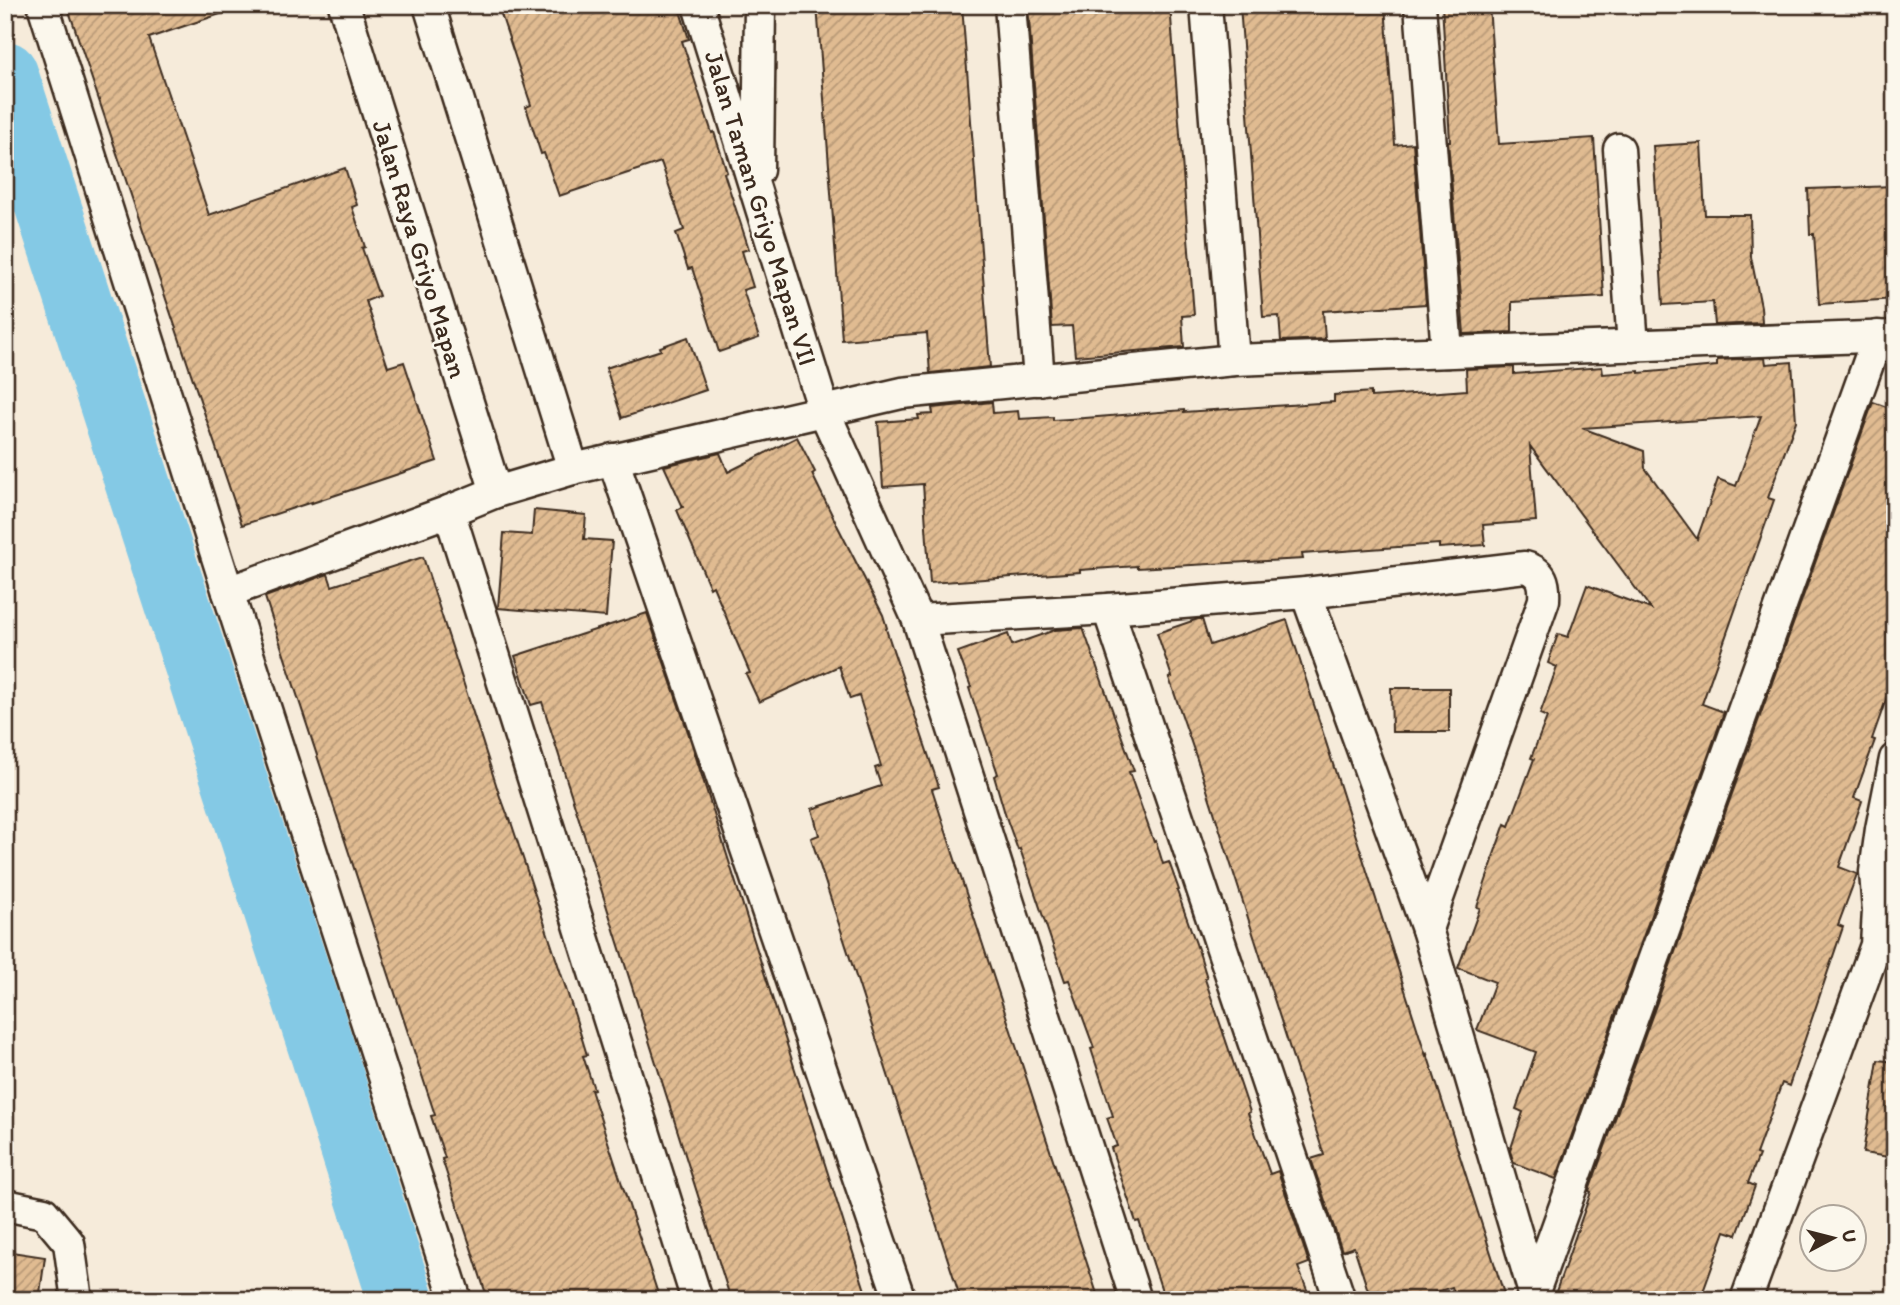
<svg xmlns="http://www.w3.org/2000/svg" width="1900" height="1305" font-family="Itim,sans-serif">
<defs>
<pattern id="building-hatch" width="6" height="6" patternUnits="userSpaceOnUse" patternTransform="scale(1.75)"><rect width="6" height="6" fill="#e0bb91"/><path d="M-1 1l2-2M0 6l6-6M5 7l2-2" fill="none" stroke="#b79876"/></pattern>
</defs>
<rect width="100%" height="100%" fill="#f6ebda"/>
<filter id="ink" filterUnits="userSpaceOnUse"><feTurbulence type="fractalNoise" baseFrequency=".0143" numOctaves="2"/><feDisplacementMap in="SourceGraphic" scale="14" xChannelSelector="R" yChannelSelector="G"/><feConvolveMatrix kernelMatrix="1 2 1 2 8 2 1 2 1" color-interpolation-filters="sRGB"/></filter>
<g filter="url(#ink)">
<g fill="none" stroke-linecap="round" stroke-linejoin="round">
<path stroke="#84c9e5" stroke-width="66" d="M5,74L323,1053L401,1300"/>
</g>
<g fill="url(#building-hatch)" stroke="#3b2a1e" stroke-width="2" fill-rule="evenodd">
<path d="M67,5H228L229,11L149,38L209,215L345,168L357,205L352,207L365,247L362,248L379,296L366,301L388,367L404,362L437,461L312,503V502L242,525Z"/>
<path d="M498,5H678L689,39L682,41L712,133L714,132L727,172L724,173L749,249L742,251L753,287L743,290L759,338L719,352L692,268L688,269L676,233L684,230L661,162L559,196L544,153L541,154L526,107L531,105Z"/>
<path d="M817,5H869L870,8L910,5H962L990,367L930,373L927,333L842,340Z"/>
<path d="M1028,5H1170L1194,315L1182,316L1184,347L1075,356L1072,326L1052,327Z"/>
<path d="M1240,5H1385L1395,145L1413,143L1426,304L1323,311L1325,339L1281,341L1279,316L1263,317Z"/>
<path d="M1442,5H1489L1499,144L1594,138L1604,297L1512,302V332L1464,334L1448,141H1450Z"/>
<path d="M1701,143L1705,215H1750L1751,257L1761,307L1762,323L1715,325L1713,302L1663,305L1653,146Z"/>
<path d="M1895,186V299L1819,304L1814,234H1810L1808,189Z"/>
<path d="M688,337L706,390L622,418L606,368L661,350L660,347Z"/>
<path d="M1765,358L1766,364L1792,362L1796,421L1768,498L1774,500L1702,704L1724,712L1556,1179L1514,1163L1510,1151L1523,1112L1516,1109L1536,1052L1477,1030L1495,982L1458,968L1480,908L1477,907L1493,860H1492L1505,824L1509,826L1534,759L1531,758L1547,717L1540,714L1557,667L1548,663L1558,634L1568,637L1587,585L1651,609L1530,446L1536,521L1483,525L1485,545L1439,548V544L1302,554L1303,559L1137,568V566L1080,570V572L930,583L923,484L883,487L878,422L919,419L918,415L933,414L932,408L992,402L993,413L1018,411L1019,419L1053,417V420L1085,418L1184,410V412L1334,402V395L1371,392V397L1467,390L1466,369L1514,367V374L1602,367L1603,374L1639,371V373L1717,366V360ZM1761,416L1736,486L1718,479L1697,539L1645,468L1644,451L1582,428Z"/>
<path d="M1873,402L1895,410V674L1872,739L1875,740L1854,798L1862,801L1839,867L1857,874L1838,925L1843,927L1789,1086L1782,1083L1756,1154L1759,1155L1748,1183L1755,1186L1737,1235L1725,1231L1700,1300H1553L1591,1192L1589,1191Z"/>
<path d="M797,437L815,472L812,474L837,525L883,615L887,628L886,629L939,787L932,789L1099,1300H961L811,838L819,835L812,809L881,786L875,768L881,766L859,696L850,699L839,666L759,702L746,674L750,673L713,586L710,588L677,510L683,507L664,466L720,453L728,472Z"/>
<path d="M534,510L586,515L584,539L612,541L606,617L498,608L504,533L532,535Z"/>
<path d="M423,557L502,803H503L509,819H510L575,1016L587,1055L583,1056L594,1089L591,1090L660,1300H488L442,1159L445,1158L431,1116L435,1115L265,597L328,574L332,586Z"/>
<path d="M647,613L688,732L868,1300H731L542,702L531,705L515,656Z"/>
<path d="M1198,619H1202L1210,645L1287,620L1426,1056L1427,1054L1506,1300H1456L1452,1287L1411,1300H1371L1354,1247L1342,1251L1311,1159L1324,1155L1200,768L1169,678L1172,677L1157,633Z"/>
<path d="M1083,628L1134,771L1129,772L1154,842L1156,841L1163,864L1169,862L1179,890L1177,891L1199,952L1207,978L1205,979L1250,1112L1248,1113L1270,1174L1278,1171L1309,1263L1298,1267L1311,1300H1165L1139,1221L1136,1222L1111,1148L1117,1146L1107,1118L1113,1116L1091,1049L1094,1048L1069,980L1065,981L1020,849L1018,850L1006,817L994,776L998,774L969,688L971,687L958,652L1008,634L1012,645L1055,630Z"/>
<path d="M1391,688H1449V732H1392Z"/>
<path d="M1878,1060L1895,1062V1158L1863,1153Z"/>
<path d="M5,1251L45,1257L39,1300H5Z"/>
</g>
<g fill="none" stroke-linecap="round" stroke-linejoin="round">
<defs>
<g id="minor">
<path d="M43,5L228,592L456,1300"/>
<path d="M344,5L496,492"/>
<path d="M429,5L573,469"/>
<path d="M698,5L824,411L918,620L1136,1300"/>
<path d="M1010,5L1039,380"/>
<path d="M1206,5L1234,360"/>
<path d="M1420,5L1447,352"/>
<path d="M1619,149L1633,346"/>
<path d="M758,170L760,5"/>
<path d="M613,459L900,1300"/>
<path d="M449,511L697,1300"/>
<path d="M228,592L449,511L496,492L573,469L902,393L1234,360L1895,336"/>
<path d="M1306,593L1427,929L1534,1293"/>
<path d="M1108,609L1340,1300"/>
<path d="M918,620L1108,609L1306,593L1525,567C1543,572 1545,583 1544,600L1427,929"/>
<path d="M5,1205L44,1213L69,1243L77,1300"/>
<path d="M1531,1300L1878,336"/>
<path d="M1746,1300L1876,945L1878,911L1875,872L1881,829L1895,759"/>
</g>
</defs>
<use href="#minor" stroke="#3b2a1e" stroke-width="35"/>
<use href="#minor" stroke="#fbf7ec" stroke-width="30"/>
</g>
</g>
<g text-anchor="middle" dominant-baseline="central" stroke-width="5" stroke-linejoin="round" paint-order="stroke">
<g font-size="26" fill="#3b2a1e" stroke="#fbf7ec">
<text transform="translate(761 208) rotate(73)">Jalan Taman Griyo Mapan VII</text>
<text transform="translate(420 249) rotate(73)">Jalan Raya Griyo Mapan</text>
</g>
</g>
<rect width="1900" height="1305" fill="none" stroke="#fbf7ec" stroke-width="28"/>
<rect x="14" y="14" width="1872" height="1277" fill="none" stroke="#3b2a1e" stroke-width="2.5" filter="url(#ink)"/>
<g transform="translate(1833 1238) rotate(83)"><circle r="33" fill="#fbf7ec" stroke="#aea59a" stroke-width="2"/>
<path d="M0-5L12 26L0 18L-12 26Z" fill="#3b2a1e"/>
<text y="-10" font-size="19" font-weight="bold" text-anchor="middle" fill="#3b2a1e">U</text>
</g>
</svg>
